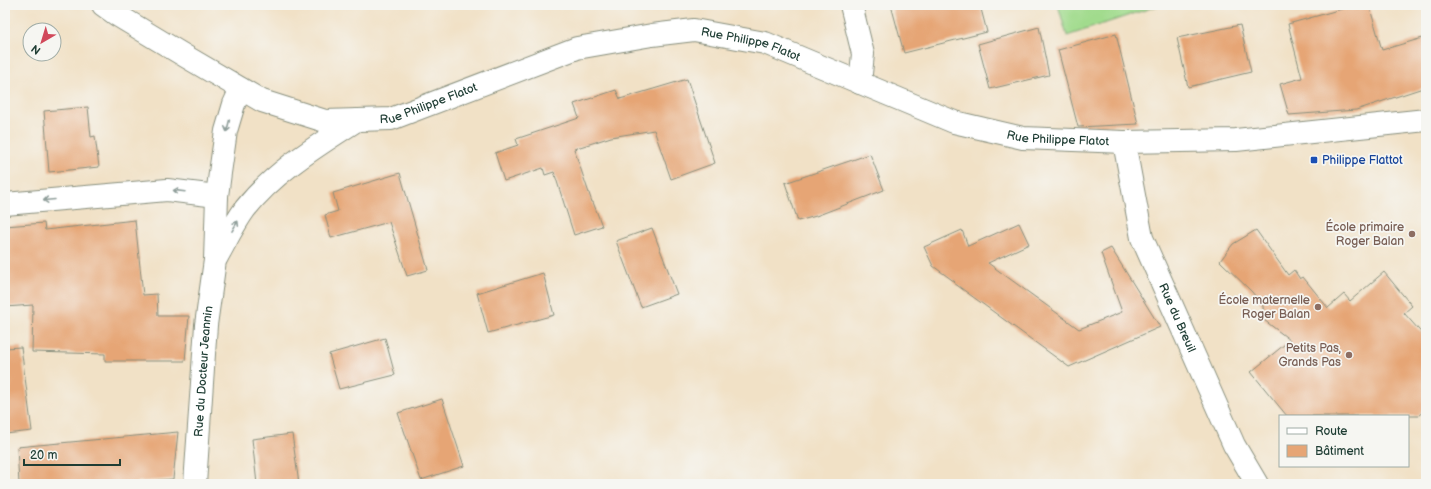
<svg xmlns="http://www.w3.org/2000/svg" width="1431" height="489" font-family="'Balsamiq Sans',sans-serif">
<rect width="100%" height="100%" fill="#f6f6f2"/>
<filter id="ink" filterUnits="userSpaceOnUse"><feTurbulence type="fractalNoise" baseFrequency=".025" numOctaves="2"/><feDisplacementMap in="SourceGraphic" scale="8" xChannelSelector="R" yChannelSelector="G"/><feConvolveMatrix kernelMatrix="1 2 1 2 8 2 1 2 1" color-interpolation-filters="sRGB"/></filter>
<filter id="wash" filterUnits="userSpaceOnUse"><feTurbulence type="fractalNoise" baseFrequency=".012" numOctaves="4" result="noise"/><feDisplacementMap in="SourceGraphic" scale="16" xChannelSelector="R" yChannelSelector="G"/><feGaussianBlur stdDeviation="0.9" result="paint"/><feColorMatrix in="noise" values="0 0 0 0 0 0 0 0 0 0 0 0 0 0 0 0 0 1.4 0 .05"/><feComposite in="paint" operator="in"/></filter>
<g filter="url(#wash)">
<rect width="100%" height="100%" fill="#f1e1c6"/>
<path fill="#a1db8d" stroke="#608c60" d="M1058,5H1160L1067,36Z"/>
<g id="blocks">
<g fill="#e6a575">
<path d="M891,5H980L987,32L904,53Z"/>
<path d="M1356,5H1369L1382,50L1426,37V87L1356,110L1289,115L1280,84L1302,78L1288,24Z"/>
<path d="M1240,25L1251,72L1188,87L1177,38Z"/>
<path d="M1039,27L1049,75L990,89L978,44Z"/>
<path d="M1116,34L1138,124L1078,127L1058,50Z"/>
<path d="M687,79L715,163L671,179L654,130L611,137L574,149L592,202H593L602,226L574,235L554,172L545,175L543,168L504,181L495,153L518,145L516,139L579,118L574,104L616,90L620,99Z"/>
<path d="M88,107L91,137L95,136L99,167L49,172L44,111Z"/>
<path d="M870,154L884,190L816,216L798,221L785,183Z"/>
<path d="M400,173L428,270L407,276L389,222L331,238L325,215L338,211L333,193Z"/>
<path d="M135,220L143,295L157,294L158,316H189L185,361H105V354L32,352L33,305L5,307V226L44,223L45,230Z"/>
<path d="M1019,223L1029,244L988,263L1079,329L1122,312L1101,253L1111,248L1160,327L1069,367L954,283L955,282L933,266L924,247L962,230L968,246Z"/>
<path d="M652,228L677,294L641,307L616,241Z"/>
<path d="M1256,230L1288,275L1294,270L1300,279L1303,277L1328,308L1344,294L1350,301L1384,272L1412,306L1404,313L1426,338V409L1418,416H1287L1251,372L1290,340L1264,320L1263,306L1252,292L1220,261L1233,244Z"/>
<path d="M543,273L554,315L488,333L477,293Z"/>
<path d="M385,338L395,375L339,389L329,354Z"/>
<path d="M21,347L32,431L5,434V348Z"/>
<path d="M442,399L464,466L421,480L398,413Z"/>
<path d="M178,432L173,479L137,482L138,484H19L17,447Z"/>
<path d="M292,434L299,484H257L252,439Z"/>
</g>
</g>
</g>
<g filter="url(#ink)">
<use href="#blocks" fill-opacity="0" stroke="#888f7d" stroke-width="1"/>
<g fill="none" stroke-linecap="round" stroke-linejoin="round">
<defs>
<g id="minor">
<path id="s1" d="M103,5L117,15L185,56L262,101L325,121L391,119L577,48L652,35L694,30L765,43L954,122L1023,138L1124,142L1236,140L1426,120"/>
<path d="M851,5L863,54L860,83"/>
<path id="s2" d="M1124,142L1142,238L1234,445L1257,484"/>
<path d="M5,204L167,190L217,196"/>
<path d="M217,257C226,241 234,224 245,209C275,171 317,146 357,120"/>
<path id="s3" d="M195,484L206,325L215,260L217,196L220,173L226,131L234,104L241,89"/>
</g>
</defs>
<use href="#minor" stroke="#888f7d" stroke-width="24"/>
<use href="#minor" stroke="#fff" stroke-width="22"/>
</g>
<defs><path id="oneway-shaft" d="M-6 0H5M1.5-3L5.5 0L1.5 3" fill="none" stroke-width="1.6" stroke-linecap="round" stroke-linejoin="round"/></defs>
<g stroke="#8f9e9a">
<use href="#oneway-shaft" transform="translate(228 126) rotate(104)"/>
<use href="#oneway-shaft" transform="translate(179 191) rotate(-173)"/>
<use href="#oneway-shaft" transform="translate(49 200) rotate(175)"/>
<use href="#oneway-shaft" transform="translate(235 226) rotate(-60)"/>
</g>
</g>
<rect fill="#1a4fb4" stroke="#f6f6f2" stroke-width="1.5" x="1310" y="156" width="8" height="8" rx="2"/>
<g fill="#8d6e63" stroke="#f6f6f2" stroke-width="1.5">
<circle cx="1412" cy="234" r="4"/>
<circle cx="1318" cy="307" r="4"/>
<circle cx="1349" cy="355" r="4"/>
</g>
<g text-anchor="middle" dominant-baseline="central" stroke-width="3.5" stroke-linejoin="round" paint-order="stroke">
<g font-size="12" fill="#1f3d34" stroke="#f6f6f2">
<text stroke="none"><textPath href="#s1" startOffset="694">Rue Philippe Flatot</textPath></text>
<text stroke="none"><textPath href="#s1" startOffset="358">Rue Philippe Flatot</textPath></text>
<text stroke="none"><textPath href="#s1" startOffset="1018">Rue Philippe Flatot</textPath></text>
<text stroke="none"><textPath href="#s2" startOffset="185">Rue du Breuil</textPath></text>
<text stroke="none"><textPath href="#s3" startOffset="113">Rue du Docteur Jeannin</textPath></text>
</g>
<g font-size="12" fill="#164399" stroke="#f6f6f2" text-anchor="start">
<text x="1322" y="160">Philippe Flattot</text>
</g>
<g font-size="12" fill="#785e54" stroke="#f6f6f2" text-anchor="end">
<text x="1404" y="227">École primaire<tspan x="1404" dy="14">Roger Balan</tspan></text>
<text x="1310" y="300">École maternelle<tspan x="1310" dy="14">Roger Balan</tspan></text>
<text x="1341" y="348">Petits Pas,<tspan x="1341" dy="14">Grands Pas</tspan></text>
</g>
</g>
<rect width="1431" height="489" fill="none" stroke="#f6f6f2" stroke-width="20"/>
<rect x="1279" y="415" width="130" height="52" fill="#f6f6f2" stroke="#a0aca6"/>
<rect x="1287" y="428" width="20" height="6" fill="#ffffff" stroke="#a0aca6"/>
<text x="1315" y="435" font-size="12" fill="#1f3d34">Route</text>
<rect x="1287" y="445" width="20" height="12" fill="#e6a575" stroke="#a0aca6"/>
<text x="1315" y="455" font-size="12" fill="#1f3d34">Bâtiment</text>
<g transform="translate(42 42) rotate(218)"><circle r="19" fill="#f6f6f2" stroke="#a0aca6"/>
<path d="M0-3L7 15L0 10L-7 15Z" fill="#d1495b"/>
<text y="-6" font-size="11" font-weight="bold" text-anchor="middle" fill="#1f3d34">N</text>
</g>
<path d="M24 459v6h96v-6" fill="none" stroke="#1f3d34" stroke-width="2"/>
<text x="30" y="459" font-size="12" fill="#1f3d34" stroke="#f6f6f2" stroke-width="3" paint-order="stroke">20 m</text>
</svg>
